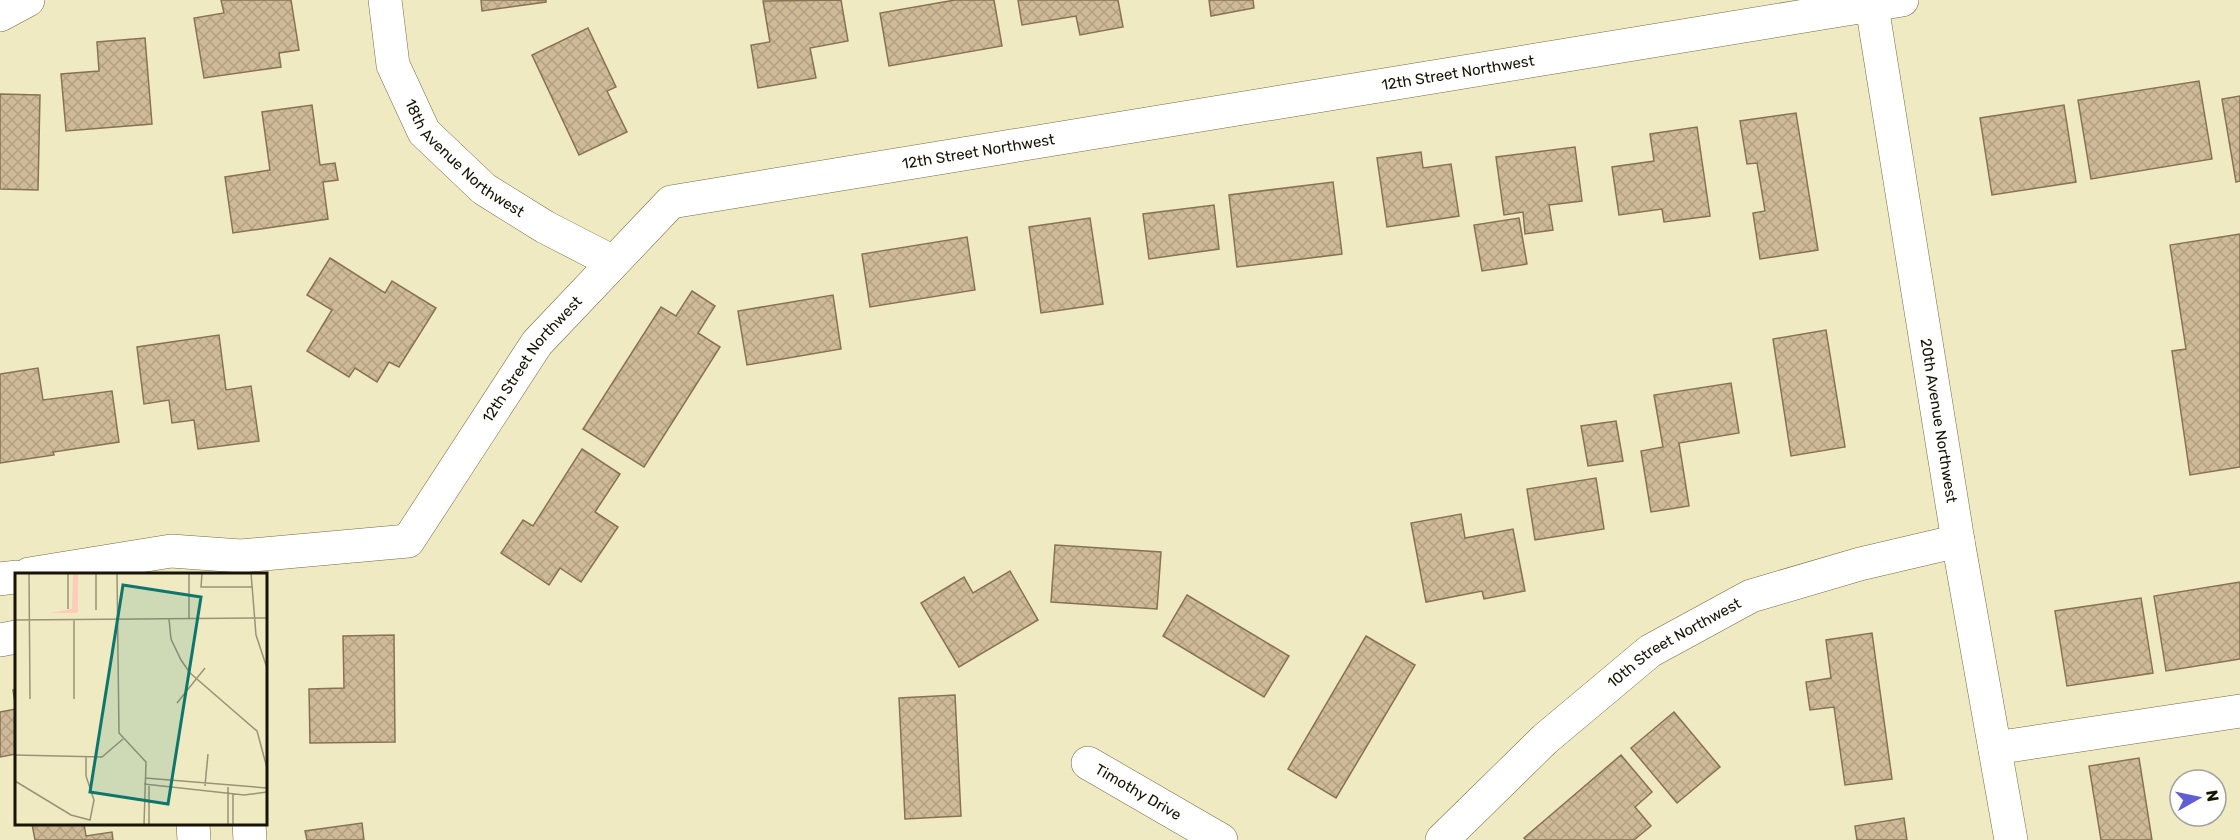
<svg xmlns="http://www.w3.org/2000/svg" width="2240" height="840" font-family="Rubik,sans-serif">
<defs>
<pattern id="building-cross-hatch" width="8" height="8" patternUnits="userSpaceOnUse" patternTransform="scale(1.5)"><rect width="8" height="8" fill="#cfba98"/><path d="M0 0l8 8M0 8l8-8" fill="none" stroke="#b19f82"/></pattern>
</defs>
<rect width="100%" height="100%" fill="#f0eac2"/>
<g fill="url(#building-cross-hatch)" stroke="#877353" stroke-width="1.5">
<path d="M221,0H291L299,50L279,53L281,67L204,78L194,18L224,13Z"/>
<path d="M481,0H546V2L482,11Z"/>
<path d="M841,0L848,41L810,48L816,78L758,88L751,45L770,42L763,1Z"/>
<path d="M955,0H994L1002,46L889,66L880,13Z"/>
<path d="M1018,0H1118L1123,27L1080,35L1076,16L1022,25Z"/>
<path d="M1209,0H1253L1254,8L1211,16Z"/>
<path d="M588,28L616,87L607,91L627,132L579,155L532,55Z"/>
<path d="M145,38L152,124L66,131L61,74L99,71L97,42Z"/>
<path d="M2199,81L2212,159L2091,179L2078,100Z"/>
<path d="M0,94L40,95L38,190L0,189Z"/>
<path d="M2240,96V181L2236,182L2222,99Z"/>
<path d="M312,105L320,165L335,163L338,180L323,182L328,219L233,233L225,177L270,170L262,112Z"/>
<path d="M2064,105L2076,182L1992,195L1980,118Z"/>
<path d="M1796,113L1818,250L1760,259L1753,213L1765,211L1757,163L1747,164L1740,121Z"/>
<path d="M1697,127L1710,216L1664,222L1662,209L1619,215L1612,167L1654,161L1650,134Z"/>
<path d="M1575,147L1582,201L1549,205L1553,230L1525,234L1523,212L1504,215L1496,157Z"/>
<path d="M1421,152L1423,168L1451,164L1459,216L1387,227L1377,158Z"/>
<path d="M1333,182L1342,254L1237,267L1229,195Z"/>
<path d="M1214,205L1219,249L1149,259L1143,214Z"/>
<path d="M1090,218L1103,304L1041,313L1029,227Z"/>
<path d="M1519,218L1527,264L1482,271L1474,225Z"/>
<path d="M2240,234V467L2190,475L2172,351L2186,349L2170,245Z"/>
<path d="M967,237L975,290L870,307L862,254Z"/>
<path d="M330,258L385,293L392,281L436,308L399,367L389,362L377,382L355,368L349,377L307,351L332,310L307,295Z"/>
<path d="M692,291L715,306L698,333L720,347L644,467L583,429L661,307L676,316Z"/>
<path d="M833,295L841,349L747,365L738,311Z"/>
<path d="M1826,330L1845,447L1791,456L1773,339Z"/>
<path d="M219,335L226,390L251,386L259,441L198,449L194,420L172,423L169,400L144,404L137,347Z"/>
<path d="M38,368L43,400L112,391L119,442L53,452L54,455L0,463V374Z"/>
<path d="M1731,383L1739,433L1679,443L1689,506L1651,512L1641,451L1663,447L1654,395Z"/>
<path d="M1616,421L1623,461L1588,466L1581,426Z"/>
<path d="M582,449L620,474L595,512L618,527L581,582L560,568L549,585L501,553L523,520L533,526Z"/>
<path d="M1596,478L1604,529L1535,540L1527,489Z"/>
<path d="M1461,514L1465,538L1513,529L1525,591L1484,599L1482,591L1426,602L1411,523Z"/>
<path d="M1055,545L1161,552L1157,609L1051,602Z"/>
<path d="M1010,571L1038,620L959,667L921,603L964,577L973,593Z"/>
<path d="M2240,582V659L2166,671L2154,596Z"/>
<path d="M1187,595L1289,656L1264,697L1163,636Z"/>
<path d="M2141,598L2153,673L2067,686L2055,611Z"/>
<path d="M1872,633L1892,779L1845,785L1834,707L1810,710L1806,682L1831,678L1826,640Z"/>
<path d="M394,635L395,742L310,743L309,689L344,688L343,636Z"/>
<path d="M1366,636L1415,665L1336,798L1288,769Z"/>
<path d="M16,689V754L0,757V712L16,709L13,690Z"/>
<path d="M955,695L961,816L905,819L899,698Z"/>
<path d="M1674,712L1720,767L1677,803L1631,748Z"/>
<path d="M1621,755L1652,792L1635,807L1651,826L1634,840H1526L1524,838Z"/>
<path d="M2139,758L2152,840H2101L2089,766Z"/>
<path d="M1904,818L1907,840H1857L1855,826Z"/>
<path d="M362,823L364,840H307L305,831Z"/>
<path d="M32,824H84L86,836L112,832L113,840H35Z"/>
</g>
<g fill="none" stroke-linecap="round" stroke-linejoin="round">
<defs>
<g id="minor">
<path id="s1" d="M385,0L393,65L424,132L484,189L545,227L613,262"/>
<path id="s2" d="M1871,0L1958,541L2011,840"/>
<path d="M0,15L28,0"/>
<path id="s3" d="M29,574L171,551L241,556L408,541L537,343L671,202L1902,0"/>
<path d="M0,579L16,577"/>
<path d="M0,640L16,637"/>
<path d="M1995,748L2240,711"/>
<path id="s4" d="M1088,763L1221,840"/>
<path d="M193,824L194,840"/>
<path d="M249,824L250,840"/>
<path id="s5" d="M1442,840L1545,739L1650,651L1751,596L1860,564L1958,541"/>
</g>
</defs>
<use href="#minor" stroke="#716b48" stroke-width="34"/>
<use href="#minor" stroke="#fff" stroke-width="33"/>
</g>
<g text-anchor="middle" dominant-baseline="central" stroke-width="4.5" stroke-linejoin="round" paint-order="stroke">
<g font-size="15" fill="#171406" stroke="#fff">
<text stroke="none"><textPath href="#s3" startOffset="1610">12th Street Northwest</textPath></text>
<text stroke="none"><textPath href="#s3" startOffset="1124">12th Street Northwest</textPath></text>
<text stroke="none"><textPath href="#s1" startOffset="186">18th Avenue Northwest</textPath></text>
<text stroke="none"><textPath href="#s3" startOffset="602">12th Street Northwest</textPath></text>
<text stroke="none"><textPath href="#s2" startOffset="426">20th Avenue Northwest</textPath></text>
<text stroke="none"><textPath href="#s5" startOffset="306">10th Street Northwest</textPath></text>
<text stroke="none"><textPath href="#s4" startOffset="58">Timothy Drive</textPath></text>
</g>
</g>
<g transform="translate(15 573)">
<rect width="252" height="252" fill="#f0eac2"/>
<path d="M58,0H63V40H35L57,36Z" fill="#feccbb"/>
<path fill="none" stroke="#999477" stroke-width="1.5" d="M14,0L15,126M53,0V36M81,0V37M102,0L104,160L131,189L129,252M187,0L186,14H238M236,0L241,62L252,95M174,45V0M59,46V126M154,46L156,66L166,87L175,100L242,158L252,195M0,47L252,45M162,130L190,95M0,182L87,184L108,166M130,205L252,215M0,208L56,242L75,247L79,227L71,203V183M129,211L229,222L252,219M134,211V252M190,212L193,181M190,213L193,181M218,220V252M213,252V214"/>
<path fill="#0f766e" fill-opacity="0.15" stroke="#0f766e" stroke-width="3" d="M108,12L186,24L153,231L75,219Z"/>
<rect width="252" height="252" fill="none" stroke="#171406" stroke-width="3"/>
</g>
<g transform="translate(2198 798) rotate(81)"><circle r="28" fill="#ffffff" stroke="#a2a19b" stroke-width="1.5"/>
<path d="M0-4.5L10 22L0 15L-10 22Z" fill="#605dd5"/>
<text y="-9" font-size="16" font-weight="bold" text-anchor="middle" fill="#171406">N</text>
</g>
</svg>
